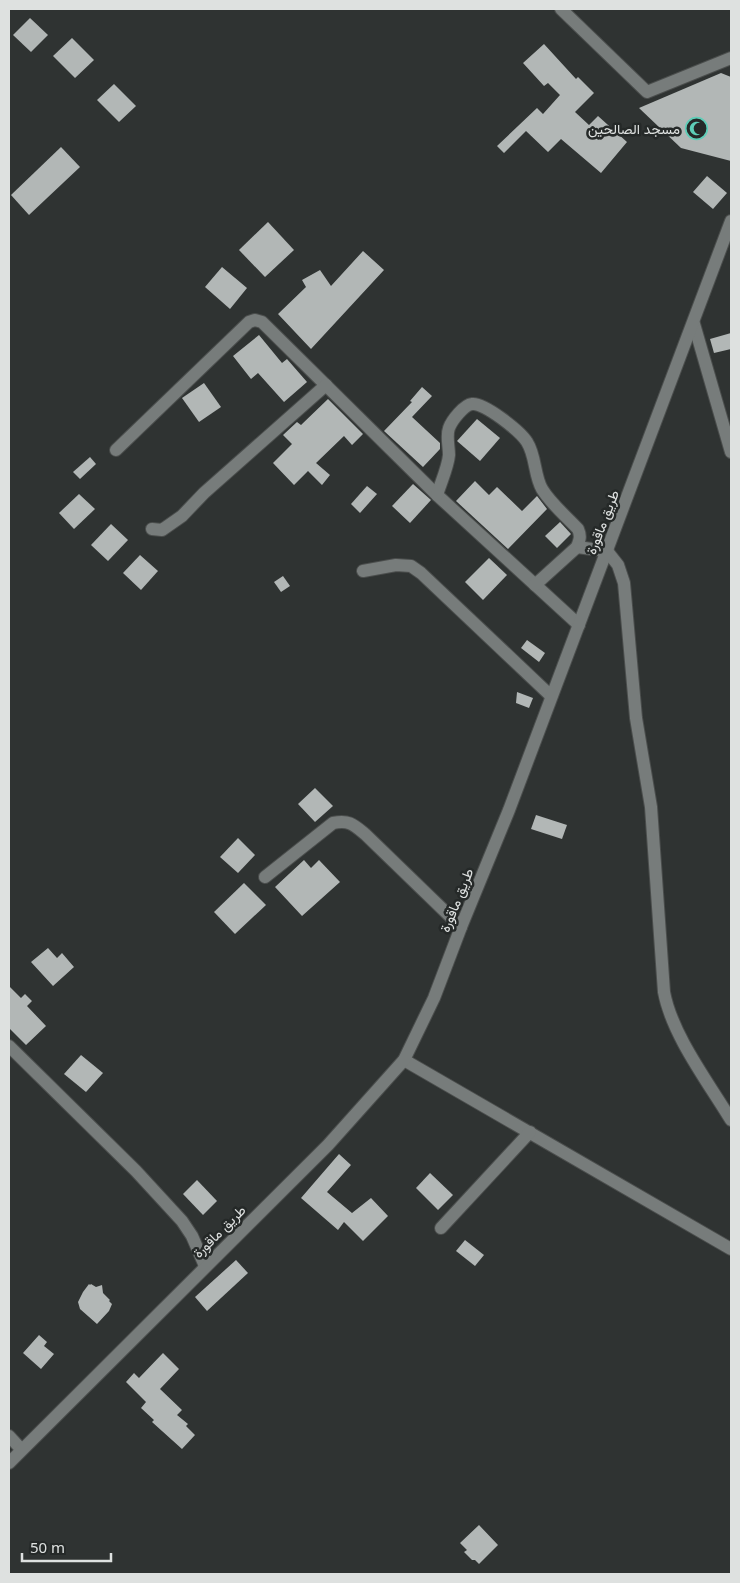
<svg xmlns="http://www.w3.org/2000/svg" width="740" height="1583" font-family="'Noto Sans',Vazirmatn,sans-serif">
<rect width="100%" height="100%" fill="#2f3332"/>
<g fill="#b2b7b6">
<path d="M30,18L48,35L31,52L13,35Z"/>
<path d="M72,38L94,60L75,78L53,56Z"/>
<path d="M544,44L576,79L578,77L594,93L575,112L589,125L598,116L627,142L601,173L561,139L548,152L526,131L504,153L497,146L537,108L543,114L560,95L548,83L544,86L523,63Z"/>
<path d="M721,73L731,77V161L681,148L639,108Z"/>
<path d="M114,84L136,106L119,122L97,100Z"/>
<path d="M61,147L80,167L29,215L11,195Z"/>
<path d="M707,176L727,193L713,209L693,192Z"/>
<path d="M268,222L294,250L265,277L239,250Z"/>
<path d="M363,251L384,270L311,349L278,314L306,287L302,280L320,270L331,286Z"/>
<path d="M222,267L247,288L230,309L205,287Z"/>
<path d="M731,333V349L714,353L710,339Z"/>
<path d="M259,335L282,363L287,359L307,382L284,402L258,373L251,379L233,356Z"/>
<path d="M204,383L221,407L199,422L182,398Z"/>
<path d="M422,387L432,396L412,417L440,443V449L423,467L384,431L412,402L410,401Z"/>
<path d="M328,399L363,434L352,445L344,436L316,463L330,475L322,485L308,471L294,485L273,463L292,444L283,435L297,422L301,425Z"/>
<path d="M477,419L500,438L480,461L457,441Z"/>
<path d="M90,457L96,464L80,479L73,472Z"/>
<path d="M475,481L489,495L497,487L522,511L537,496L547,509L508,549L456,501Z"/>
<path d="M413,484L431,500L410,523L392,506Z"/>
<path d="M367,486L377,494L360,513L351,504Z"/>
<path d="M79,494L95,509L74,529L59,513Z"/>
<path d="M560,522L571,534L557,548L545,536Z"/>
<path d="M111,524L128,540L108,561L91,545Z"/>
<path d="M140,555L158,571L141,590L123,573Z"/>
<path d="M489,558L507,575L483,600L465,582Z"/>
<path d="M283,576L290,586L281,592L274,582Z"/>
<path d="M527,640L545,653L539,662L521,648Z"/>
<path d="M517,692L533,698L529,708L516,703Z"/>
<path d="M315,788L333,806L315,822L298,804Z"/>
<path d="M536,815L567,825L562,839L531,829Z"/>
<path d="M238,838L255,855L238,873L220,857Z"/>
<path d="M304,860L311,868L319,860L340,882L302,916L275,887Z"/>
<path d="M244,883L266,905L235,934L214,912Z"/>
<path d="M48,948L57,958L62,953L74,967L53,986L31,962Z"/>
<path d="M9,986L21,998L25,994L32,1001L27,1006L46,1026L26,1045L9,1028Z"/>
<path d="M81,1055L103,1073L86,1092L64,1074Z"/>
<path d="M339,1154L351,1165L327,1192L352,1213L371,1198L388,1216L363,1241L344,1222L338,1230L301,1198Z"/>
<path d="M430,1173L453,1195L438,1210L416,1188Z"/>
<path d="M197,1180L217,1201L203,1215L183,1194Z"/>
<path d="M465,1240L484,1255L475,1266L456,1251Z"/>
<path d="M236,1260L248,1273L207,1311L195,1297Z"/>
<path d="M89,1284L90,1285L91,1284L96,1287L102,1285L103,1293L110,1300L109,1301L112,1304L109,1311L97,1324L80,1309L78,1302L83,1292Z"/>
<path d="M39,1335L47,1342L44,1346L54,1354L41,1369L23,1353Z"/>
<path d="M163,1353L179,1369L160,1389L182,1410L177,1415L188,1424L186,1426L195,1435L182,1449L152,1422L154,1420L141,1408L146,1402L126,1382L134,1373L139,1378Z"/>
<path d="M479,1525L498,1545L479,1564L475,1560H472L464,1552L467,1550L460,1543Z"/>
</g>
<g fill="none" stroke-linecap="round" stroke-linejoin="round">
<defs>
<g id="minor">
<path d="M561,9L647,92L731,58"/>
<path d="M694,324L731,452"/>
<path d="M116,450L249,322L255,320L262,322L437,495L579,625"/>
<path d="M437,495C441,482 448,467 449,455C449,446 446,436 449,428C452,420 464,405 472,404C484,402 521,432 527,442C536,456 534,475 542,489C551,504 566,516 578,529C581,536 580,539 577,547L607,551L618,565L624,583L636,718L651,807L664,992C672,1035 708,1082 731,1120"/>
<path d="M152,529L162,530L182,516L204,493L326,385"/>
<path d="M363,571L396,565L411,566L421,573L551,696"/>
<path d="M535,585L577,547"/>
<path d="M265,877L333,823C349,820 353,824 365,834L461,927"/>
<path d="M9,1046L136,1171L182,1221L192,1236L205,1266"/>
<path d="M404,1060L731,1249"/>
<path d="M441,1228L530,1132"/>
<path d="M9,1436L21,1449"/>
</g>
<path id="tertiary" d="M9,1463L328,1145L404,1060L434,998L461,927L509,810L731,221"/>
</defs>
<use href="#minor" stroke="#4b4e4d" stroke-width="14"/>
<use href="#tertiary" stroke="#4b4e4d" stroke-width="14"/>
<use href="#minor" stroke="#777c7b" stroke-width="12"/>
<use href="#tertiary" stroke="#777c7b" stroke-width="12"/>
</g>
<defs>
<symbol id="mosque-ring" viewBox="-11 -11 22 22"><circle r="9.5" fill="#252928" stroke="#5eceb8" stroke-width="1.5"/><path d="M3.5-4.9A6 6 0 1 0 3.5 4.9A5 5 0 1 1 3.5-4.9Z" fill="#5eceb8"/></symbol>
</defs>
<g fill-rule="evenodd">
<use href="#mosque-ring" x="684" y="116" width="25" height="25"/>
</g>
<g text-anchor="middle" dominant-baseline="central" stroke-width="5" stroke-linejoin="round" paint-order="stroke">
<g font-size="14" fill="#dee1e0" stroke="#252928" text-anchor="end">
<text x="680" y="128">مسجد الصالحين</text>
</g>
<g font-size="14" fill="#dee1e0" stroke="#252928">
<text transform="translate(602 522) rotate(-69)">طريق ماقورة</text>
<text transform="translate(456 900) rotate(-68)">طريق ماقورة</text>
<text transform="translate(219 1231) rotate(-45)">طريق ماقورة</text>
</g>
</g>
<rect width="740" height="1583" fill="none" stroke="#dee1e0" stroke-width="20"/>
<path d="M22 1553v8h89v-8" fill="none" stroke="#dee1e0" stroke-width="2.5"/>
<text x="30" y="1553" font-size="15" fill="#dee1e0" stroke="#252928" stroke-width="4" paint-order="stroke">50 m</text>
</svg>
